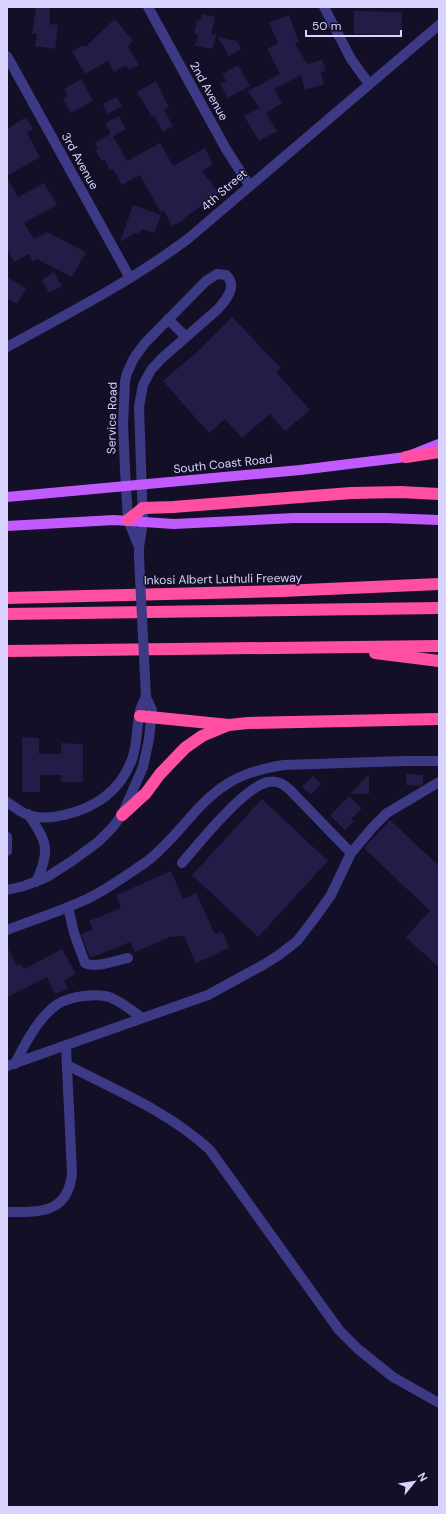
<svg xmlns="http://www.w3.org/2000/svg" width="446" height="1514" font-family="'DM Sans',sans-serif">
<rect width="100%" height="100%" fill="#130f26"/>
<g fill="#241b47">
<path d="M36,7H50V24L58,25L55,49L35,46L37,34H32Z"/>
<path d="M354,11L402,12V35L354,34Z"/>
<path d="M202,14L215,17L211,36L216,33L213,49L193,45L196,43L198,34L194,33L197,20L200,21Z"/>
<path d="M289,15L299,42L295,43L307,64L322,60L326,71L321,72L324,84L305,90L301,75L274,89L282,103L266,113L277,131L259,141L244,116L259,108L248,91L280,74L267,49L278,43L269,23Z"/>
<path d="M115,19L133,41L128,46L139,65L129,70L126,65L114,72L108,61L85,74L72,51L84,45L85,47Z"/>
<path d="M218,37L237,41L241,49L229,56Z"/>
<path d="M238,65L250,86L228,98L220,84L226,81L222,74Z"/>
<path d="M81,79L93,101L71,113L63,99L68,96L64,89Z"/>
<path d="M156,81L169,107L164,110L173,126L163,132L154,116L152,117L137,92Z"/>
<path d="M116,97L122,106L108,114L103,104Z"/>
<path d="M119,116L126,129L113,136L127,161L160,143L173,166L205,148L213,164L202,171L219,193L183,219L184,220L172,226L163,209L161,213L140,175L122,185L113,169L110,170L105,160L102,161L95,150L98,148L95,142L111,134L105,123Z"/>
<path d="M26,117L33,129L27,133L40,157L7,176V129Z"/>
<path d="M7,178L18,197L44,183L57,205L24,223L34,239L47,232L86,252L72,277L37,259L33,262L29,254L14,262L7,249Z"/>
<path d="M133,205L161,215L154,233L142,229L139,234L135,233L120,242Z"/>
<path d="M54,272L62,286L49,293L42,280Z"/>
<path d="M7,277L26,288L17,304L7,298Z"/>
<path d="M232,317L281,368L276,372L310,410L285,431L270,414L242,438L225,419L209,433L163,381L198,351Z"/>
<path d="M22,737L39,738V754H61V743L83,744V782H61V775H40V792H22Z"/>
<path d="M369,774V794H350Z"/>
<path d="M406,774L423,775V784L420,786L406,785Z"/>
<path d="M313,776L321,784L311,795L302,787Z"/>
<path d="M349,796L362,808L351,819L354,821L345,830L330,816Z"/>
<path d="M262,799L328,861L258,937L192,875Z"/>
<path d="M390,820L439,866V968L406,937L430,911L364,848Z"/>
<path d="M171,871L183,899L196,893L215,934L222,931L229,948L196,963L184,936L170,937L135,952L130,942L90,958L81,934L93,929L89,921L121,908L116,895Z"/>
<path d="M7,947L17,966L21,964L24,969L62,949L76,974L64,980L68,989L55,994L47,977L7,997Z"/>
</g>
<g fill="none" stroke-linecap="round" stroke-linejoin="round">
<g stroke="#3d3a85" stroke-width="10">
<path d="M148,7L226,149L249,185"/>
<path d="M324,7L351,59L369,84"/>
<path d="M7,56L130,278"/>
<path d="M168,319L186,337"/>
<path d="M7,347C69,313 132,281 189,238L439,25"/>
<path d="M139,547L128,520L125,470L123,424L125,381L127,373L134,358L145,343L206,281L217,274L226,275C238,286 226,300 218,309L161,359L151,370L143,385L139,407L143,522L139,547V557"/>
<path d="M7,802C13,806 20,812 28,815C40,819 52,818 64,815C95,808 119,792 131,762C138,746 136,728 140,711C141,706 144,701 146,697"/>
<path d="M28,814C47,842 51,850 36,882"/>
<path d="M7,837V851"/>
<path d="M351,853L373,827L387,813L439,782"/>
<path d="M7,890L24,886L47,877L72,861L98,842L112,828L122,815L143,767L149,739L152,710L146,697"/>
<path d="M68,907L74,933L85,963C95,969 117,960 128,958"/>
<path d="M7,930C33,920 61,911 87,899C108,889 127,875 146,862C176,840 195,804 227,784C244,773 264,768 284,765L404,761H439"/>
<path d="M15,1064C24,1045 40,1015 58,1004C66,999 75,997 84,996C92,995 101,994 109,997C121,1001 132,1011 142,1018"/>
<path d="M67,1065C116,1090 169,1112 210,1150L339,1330L358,1349L393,1377L439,1403"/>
<path d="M7,1066L208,995L263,965L279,955L297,941L314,919L331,895L351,853L290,790C284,784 277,780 268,782C244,787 199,843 182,863"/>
<path d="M7,1212C40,1212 68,1214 72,1173L66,1046"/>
</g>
<g stroke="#c25bff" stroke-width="10">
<path d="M7,497L300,470L406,457L439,444"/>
<path d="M7,526L114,520L174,524L294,518H386L439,520"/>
</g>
<g stroke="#ff4fa3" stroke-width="12">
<path d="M406,457L439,452"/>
<path d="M128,520L143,508L173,507L351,493L400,492L439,494"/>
<path d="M7,598L282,591L439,584"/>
<path d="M7,614L439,608"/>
<path d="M7,651L439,646"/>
<path d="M375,653L439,661"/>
<path d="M140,716L229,725L248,723L439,719"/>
<path d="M122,815L146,793L160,774L185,748L202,736L226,726"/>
</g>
<path stroke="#3d3a85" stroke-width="10" d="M139,557L146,697"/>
</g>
<g text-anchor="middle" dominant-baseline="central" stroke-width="3" stroke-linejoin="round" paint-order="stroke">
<g font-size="12" fill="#d9d4ff" stroke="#130f26">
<text transform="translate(209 91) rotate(61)">2nd Avenue</text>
<text transform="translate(80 161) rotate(61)">3rd Avenue</text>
<text transform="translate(224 190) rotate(-41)">4th Street</text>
<text transform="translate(112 418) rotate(-89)">Service Road</text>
<text transform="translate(223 464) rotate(-6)">South Coast Road</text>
<text transform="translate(223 579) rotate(-1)">Inkosi Albert Luthuli Freeway</text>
</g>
</g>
<rect width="446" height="1514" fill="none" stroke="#d9d4ff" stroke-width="16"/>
<g transform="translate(414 1482) rotate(60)" stroke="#130f26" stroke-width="3" paint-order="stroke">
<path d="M0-3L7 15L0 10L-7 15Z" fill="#d9d4ff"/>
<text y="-6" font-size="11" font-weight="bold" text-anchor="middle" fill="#d9d4ff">N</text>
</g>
<path d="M306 30v6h95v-6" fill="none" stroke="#d9d4ff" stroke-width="2"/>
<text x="312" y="30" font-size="12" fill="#d9d4ff" stroke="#130f26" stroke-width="3" paint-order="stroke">50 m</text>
</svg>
